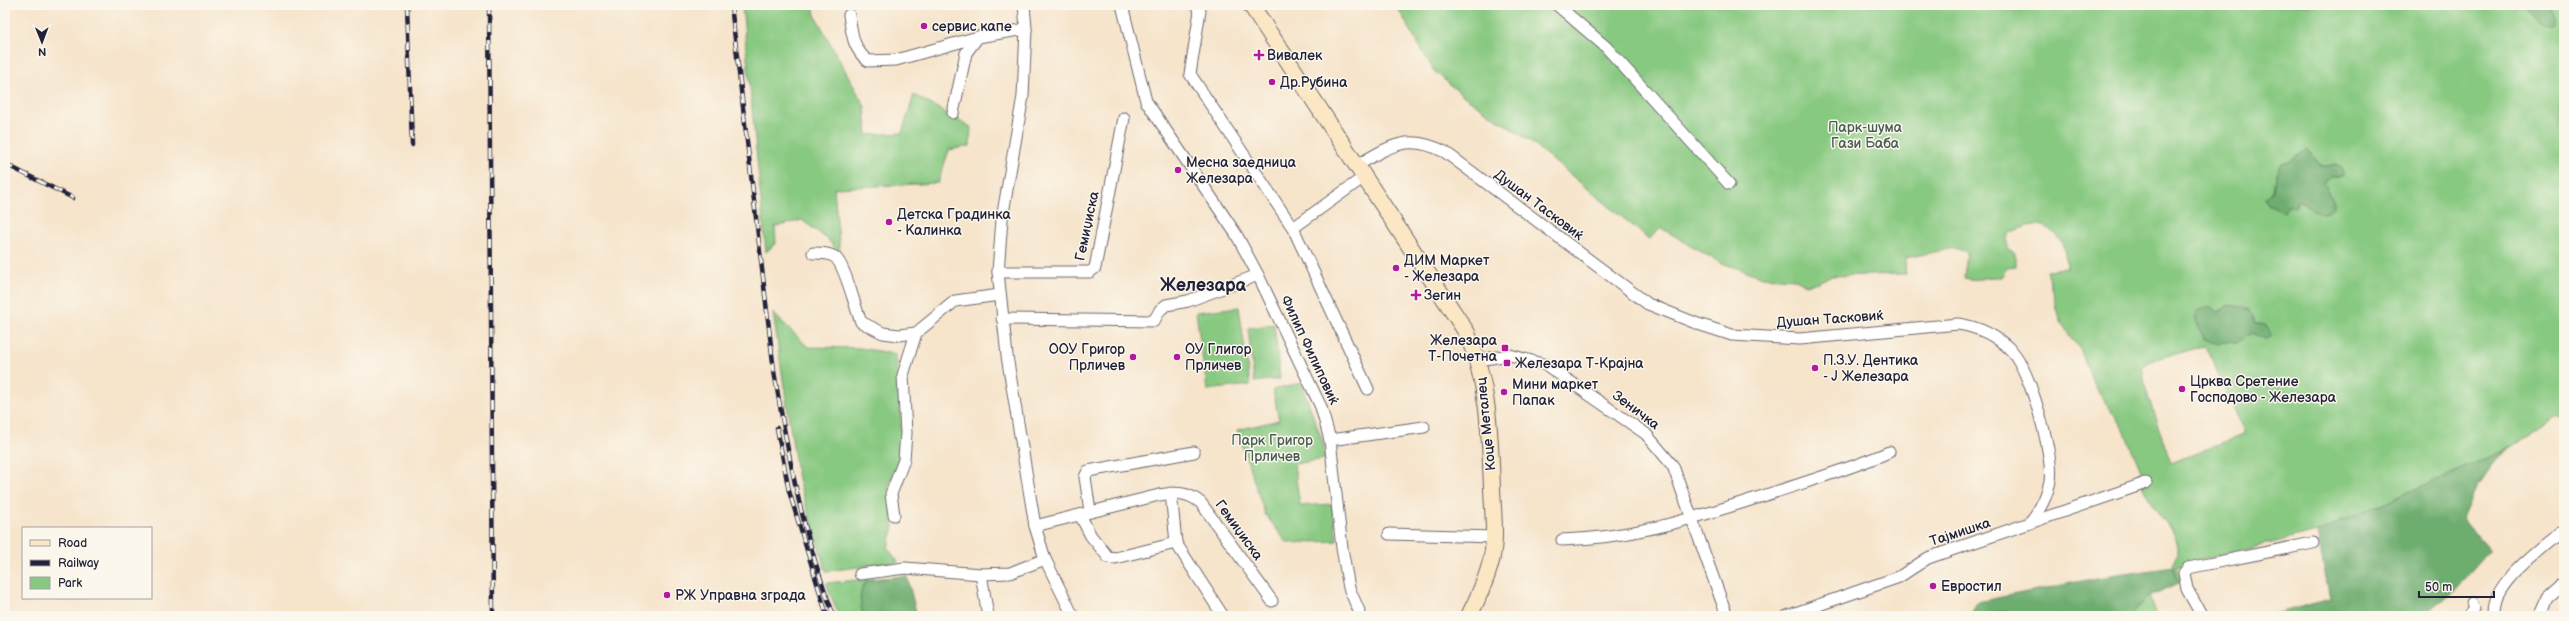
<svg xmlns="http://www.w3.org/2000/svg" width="2569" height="621" font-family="'Balsamiq Sans',sans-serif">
<rect width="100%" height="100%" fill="#fbf7ec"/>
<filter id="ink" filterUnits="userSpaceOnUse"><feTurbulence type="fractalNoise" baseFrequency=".025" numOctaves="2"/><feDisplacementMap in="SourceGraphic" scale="8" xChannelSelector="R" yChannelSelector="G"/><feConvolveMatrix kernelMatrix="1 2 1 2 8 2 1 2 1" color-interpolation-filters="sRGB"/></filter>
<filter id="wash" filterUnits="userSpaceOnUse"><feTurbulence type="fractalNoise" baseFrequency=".012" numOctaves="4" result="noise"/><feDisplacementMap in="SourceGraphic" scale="16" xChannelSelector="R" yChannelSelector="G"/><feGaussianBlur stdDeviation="0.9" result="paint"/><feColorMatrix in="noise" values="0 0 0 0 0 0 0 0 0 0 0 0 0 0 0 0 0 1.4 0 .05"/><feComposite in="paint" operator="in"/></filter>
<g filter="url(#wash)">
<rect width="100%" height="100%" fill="#f6e4cb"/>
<g fill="#88c981" stroke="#55765e" fill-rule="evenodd">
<path d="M742,5H813L815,15L865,107L867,135L902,133L914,95L971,127L970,146L949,150L938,183L834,188L840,253L826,238L802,220L775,227L776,243L766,252Z"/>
<path d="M1396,5H2526C2535,15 2540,25 2555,25L2557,19L2550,5H2564V418L2557,413L2546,424L2512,447L2317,532L2177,566L2182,582L2179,583L2173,564C2189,542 2163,522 2152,504C2148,498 2146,490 2143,484L2146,483L2124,430L2094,386L2081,351L2062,325L2046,270L2067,268C2066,249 2060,229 2038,225C2030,224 2018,230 2010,232L2007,238L2008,249L2015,253V267L2007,268L2001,277C1984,276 1979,282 1964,278L1967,252L1954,248L1906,258L1905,274L1830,276L1818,282L1806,285L1796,279L1763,277L1719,262L1661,228L1649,239L1528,140L1461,94L1434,71ZM2307,150L2319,165H2335L2343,169L2339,177H2331L2324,183L2334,202L2306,206L2297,201L2296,206L2289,205L2285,212L2268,204L2264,198L2273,191L2275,176L2281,164L2289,162ZM2229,305L2246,307L2253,315L2255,323H2262L2265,339L2253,333C2235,342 2220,344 2202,334L2195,316L2217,312ZM2205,346L2245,434L2171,463L2147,394L2142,368L2150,361Z"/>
<path d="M1239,307L1250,385L1207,390L1196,312Z"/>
<path d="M773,313L808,347L860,348L896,354L901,427V454L888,488L894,527L888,548L898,562L826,571L798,479Z"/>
<path d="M1274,324L1280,379L1254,382L1248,328Z"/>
<path d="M1301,383L1324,445L1325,459L1294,464L1300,506L1332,504L1337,541L1287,543L1265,514L1237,430L1279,420L1273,390Z"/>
<path d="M869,579C857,590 860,601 863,616H839L826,583Z"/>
<path d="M2150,596L2157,616H2129Z"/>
<path d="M1995,612L2032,614L2036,616H1990Z"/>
</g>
<g fill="#6ead6f" stroke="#486855">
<path d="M2526,5H2550L2557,19L2555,25C2540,25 2533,16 2526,5Z"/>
<path d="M2307,149L2319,165H2335L2343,169V176L2331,177L2324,183L2334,202V206C2317,223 2310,202 2297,201L2296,207L2293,208L2289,205L2285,212L2268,204L2264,198L2273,191L2275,176L2281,164L2289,162Z"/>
<path d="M2229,305L2250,310L2255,323L2265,324L2271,334L2270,337L2265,339L2253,333L2235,344L2234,341L2218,343L2204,339L2196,320V312C2203,308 2210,305 2217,312Z"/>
<path d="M2512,447C2488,461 2473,493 2462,519L2490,550L2457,588L2421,616H2267L2330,599L2317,532Z"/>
<path d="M2173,567L2179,583L2150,596L2129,616H2036L2007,612H1995L1990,616H1970L1977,602L2097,578Z"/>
<path d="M907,576L917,616H863C860,601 857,590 869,579Z"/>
</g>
</g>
<g filter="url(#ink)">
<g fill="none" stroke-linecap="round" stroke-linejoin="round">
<defs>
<g id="street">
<path d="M1024,5L1026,29L1023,96L1002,219L998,272L1007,356L1035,526L1045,559L1073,616"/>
<path d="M1122,5L1146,101L1236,234L1258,275L1321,407L1330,440L1342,548L1349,588L1359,611"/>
<path d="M1196,5L1200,11L1190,74L1293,228L1368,389"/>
<path d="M1557,5L1606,47L1729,184"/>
<path d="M849,15C852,34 853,49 868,61L896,60L978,37"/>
<path d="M953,113L966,53L978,37L1026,29"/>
<path d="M1356,166C1390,146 1407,133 1445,152L1648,304L1698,324L1732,335L1800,339L1958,324C1979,327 1997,336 2012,351C2030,371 2054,454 2050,481C2047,497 2040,510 2030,522"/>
<path d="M1293,228L1364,177"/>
<path d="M813,253C820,253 831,253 836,258C846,268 855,308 861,322L883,333L899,335L916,333L955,301L1000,295"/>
<path d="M998,272H1090L1095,268L1124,118"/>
<path d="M1002,319L1154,321L1160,310L1166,305L1188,301L1258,275"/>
<path d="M1478,360L1510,355L1546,365L1646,434L1673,466L1727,616"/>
<path d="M1330,440L1424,427"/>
<path d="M1171,493L1176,543L1223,616"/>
<path d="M1090,511L1085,477L1088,471L1194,452"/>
<path d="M894,515L891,494L904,460L906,433L903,375L916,333"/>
<path d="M1080,515L1091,536L1108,557L1115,558L1176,543"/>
<path d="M1035,526L1159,495C1176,492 1188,492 1201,503L1272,601"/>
<path d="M1389,534L1494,537"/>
<path d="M1562,540C1636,538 1693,518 1763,496C1805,482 1848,470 1889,452"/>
<path d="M860,574L905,568L981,574L1010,573L1045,559"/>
<path d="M981,574L988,616"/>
<path d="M1787,616L1899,577L1928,558L2146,483"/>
<path d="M2202,616L2187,589L2184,573L2188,568L2313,543"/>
<path d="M2468,616L2474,609L2472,603"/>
<path d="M2495,616C2487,587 2540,550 2560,532"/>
<path d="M2540,616L2548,598L2564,584"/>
</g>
<path id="secondary" d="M1251,5L1467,333C1489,384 1490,435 1492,489C1493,515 1497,541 1490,565C1485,583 1477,600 1469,616"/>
</defs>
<use href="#street" stroke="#6c666d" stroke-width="13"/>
<use href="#secondary" stroke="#6c666d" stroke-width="18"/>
<use href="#street" stroke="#fff" stroke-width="11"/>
<use href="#secondary" stroke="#fbe7c3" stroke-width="16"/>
<defs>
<g id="rail">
<path d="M407,5L412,145"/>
<path d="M489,5L493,616"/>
<path d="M731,5L774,371C788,455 803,537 834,616"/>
<path d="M5,164L73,198"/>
<path d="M777,428L789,491L827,616"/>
</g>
</defs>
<use href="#rail" stroke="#22223b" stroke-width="4.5"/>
<use href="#rail" stroke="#fbf7ec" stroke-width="3" stroke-dasharray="9" stroke-linecap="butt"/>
</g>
</g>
<g fill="#b5179e" stroke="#fbf7ec" stroke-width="1.5">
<circle cx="924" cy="26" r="4"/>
<path d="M1257 49h4v4h4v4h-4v4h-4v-4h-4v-4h4z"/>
<circle cx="1272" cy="82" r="4"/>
<circle cx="1178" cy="170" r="4"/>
<circle cx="889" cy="222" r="4"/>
<circle cx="1396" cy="268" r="4"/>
<path d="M1414 289h4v4h4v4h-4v4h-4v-4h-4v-4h4z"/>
<rect x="1501" y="344" width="8" height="8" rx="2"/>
<circle cx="1133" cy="357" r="4"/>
<circle cx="1177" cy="357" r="4"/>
<rect x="1503" y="359" width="8" height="8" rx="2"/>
<circle cx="1815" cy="368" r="4"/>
<circle cx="2182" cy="389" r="4"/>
<circle cx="1504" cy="392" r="4"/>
<circle cx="1933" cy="586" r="4"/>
<circle cx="667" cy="595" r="4"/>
</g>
<g text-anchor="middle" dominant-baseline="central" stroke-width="3" stroke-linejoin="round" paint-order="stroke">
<g font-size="14" fill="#22223b" stroke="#fbf7ec" text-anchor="start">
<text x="932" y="26">сервис капе</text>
<text x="1267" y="55">Вивалек</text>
<text x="1280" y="82">Др.Рубина</text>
<text x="1186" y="162">Месна заедница<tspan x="1186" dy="16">Железара</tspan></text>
<text x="897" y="214">Детска Градинка<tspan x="897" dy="16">- Калинка</tspan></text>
<text x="1404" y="260">ДИМ Маркет<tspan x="1404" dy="16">- Железара</tspan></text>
<text x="1424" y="295">Зегин</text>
<text x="1497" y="340" text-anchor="end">Железара<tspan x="1497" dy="16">Т-Почетна</tspan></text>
<text x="1125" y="349" text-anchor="end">ООУ Григор<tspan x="1125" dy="16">Прличев</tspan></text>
<text x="1185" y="349">ОУ Глигор<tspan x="1185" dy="16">Прличев</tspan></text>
<text x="1823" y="360">П.З.У. Дентика<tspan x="1823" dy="16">- Ј Железара</tspan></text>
<text x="1515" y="363">Железара Т-Крајна</text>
<text x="2190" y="381">Црква Сретение<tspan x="2190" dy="16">Господово - Железара</tspan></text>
<text x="1512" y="384">Мини маркет<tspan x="1512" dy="16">Папак</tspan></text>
<text x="1941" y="586">Евростил</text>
<text x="675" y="595">РЖ Управна зграда</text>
</g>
<g font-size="14" fill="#465c54" stroke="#fbf7ec">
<text x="1865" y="127">Парк-шума<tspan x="1865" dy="16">Гази Баба</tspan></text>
<text x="1272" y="440">Парк Григор<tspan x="1272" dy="16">Прличев</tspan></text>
</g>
<g font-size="14" fill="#22223b" stroke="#fbf7ec">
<text transform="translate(1539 205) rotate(37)">Душан Тасковиќ</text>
<text transform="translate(1087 226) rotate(-78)">Гемиџиска</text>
<text transform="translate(1830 319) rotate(-4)">Душан Тасковиќ</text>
<text transform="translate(1310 350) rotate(65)">Филип Филиповиќ</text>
<text transform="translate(1636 410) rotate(37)">Зеничка</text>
<text transform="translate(1486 424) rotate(-96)">Коце Металец</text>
<text transform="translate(1239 530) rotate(54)">Гемиџиска</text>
<text transform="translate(1960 532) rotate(-18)">Тајмишка</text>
</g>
<g font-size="18" font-weight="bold" fill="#22223b" stroke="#fbf7ec">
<text x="1203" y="285">Железара</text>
</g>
</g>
<rect width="2569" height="621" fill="none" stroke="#fbf7ec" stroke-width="20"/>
<rect x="22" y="527" width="130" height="72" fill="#fbf7ec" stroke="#a4a2a5"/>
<rect x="30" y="540" width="20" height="6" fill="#fbe7c3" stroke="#a4a2a5"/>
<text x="58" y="547" font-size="12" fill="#22223b">Road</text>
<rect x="30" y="560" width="20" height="6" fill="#22223b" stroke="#a4a2a5"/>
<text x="58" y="567" font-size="12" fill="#22223b">Railway</text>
<rect x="30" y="577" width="20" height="12" fill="#88c981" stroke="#a4a2a5"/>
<text x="58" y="587" font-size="12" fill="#22223b">Park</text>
<g transform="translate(42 42) rotate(179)" stroke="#fbf7ec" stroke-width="3" paint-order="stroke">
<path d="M0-3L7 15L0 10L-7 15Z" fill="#22223b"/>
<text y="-6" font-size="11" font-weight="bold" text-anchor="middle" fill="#22223b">N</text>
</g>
<path d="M2419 591v6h75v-6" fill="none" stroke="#22223b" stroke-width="2"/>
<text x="2425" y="591" font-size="12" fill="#22223b" stroke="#fbf7ec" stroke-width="3" paint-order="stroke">50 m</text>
</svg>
